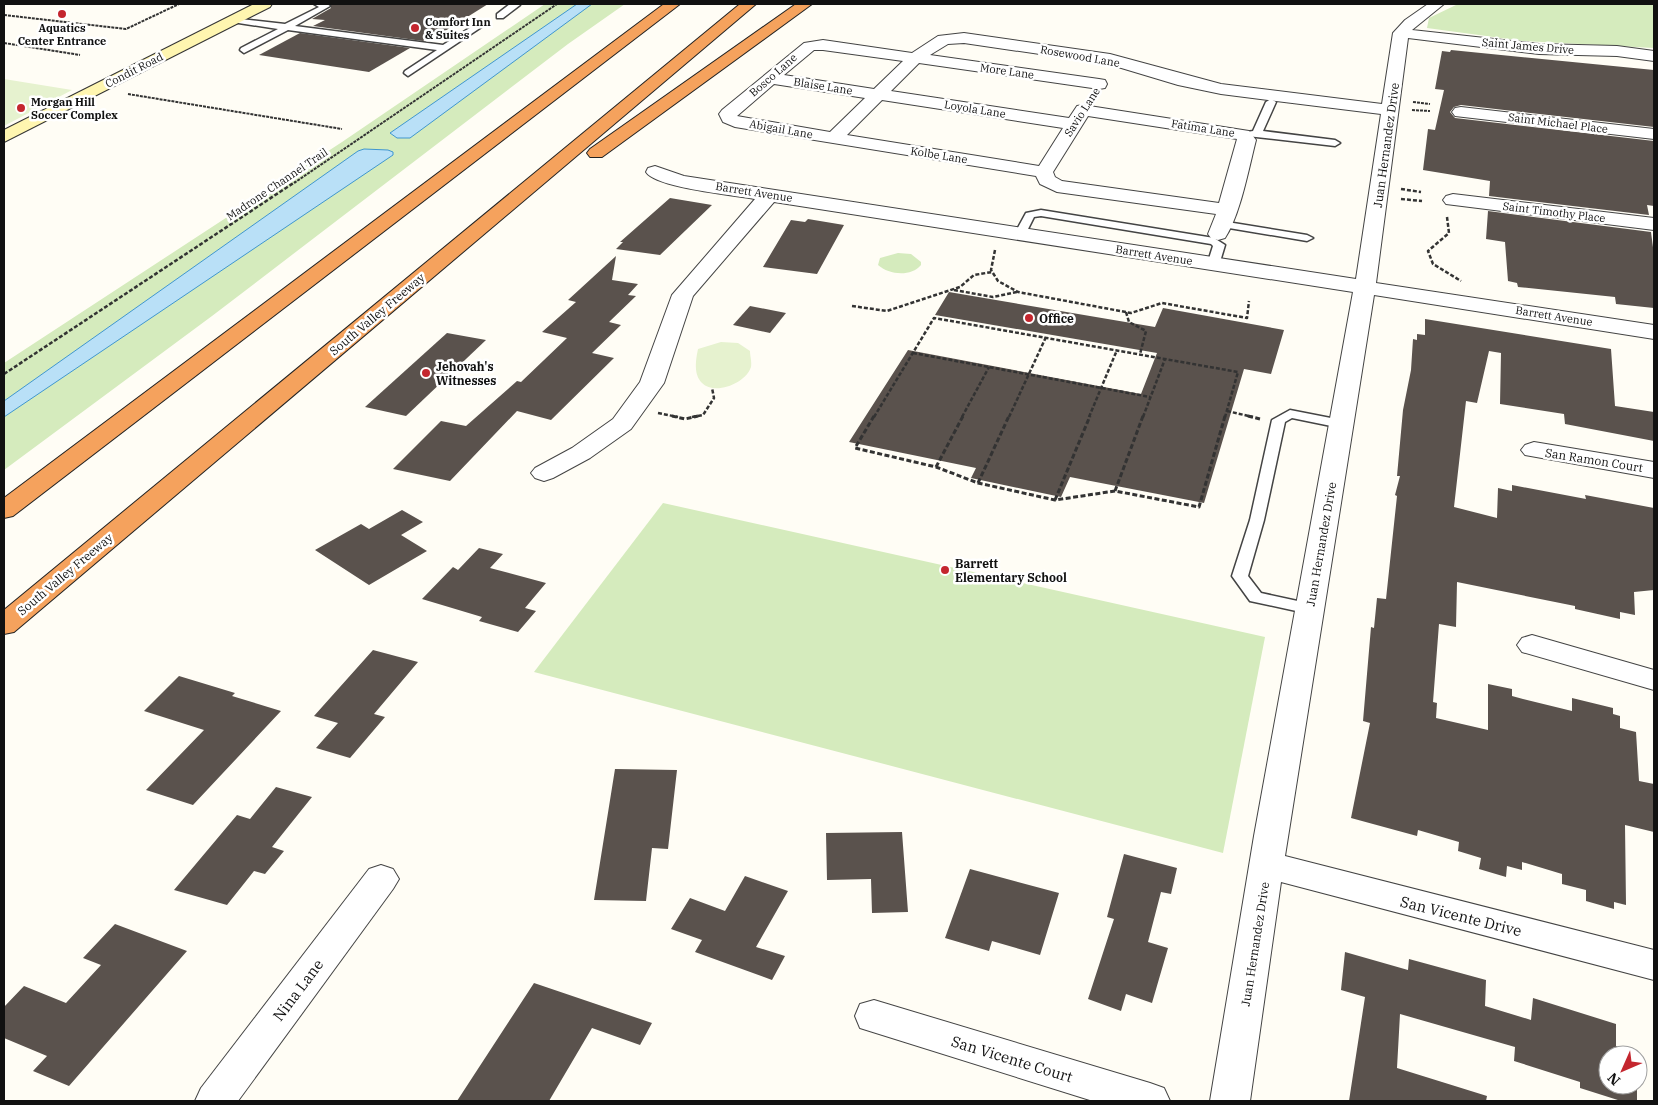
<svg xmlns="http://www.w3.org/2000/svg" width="1658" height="1105" font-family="'IBM Plex Serif',serif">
<rect width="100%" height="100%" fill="#fffdf5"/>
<g fill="#d5ebbd">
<path d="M545,4H625L568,44L212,316L4,470V363L342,142Z"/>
<path d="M1458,4H1654V48L1523,41L1427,28L1429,18Z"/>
<path d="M898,253L911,254L921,262V265C911,277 889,275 878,265L880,258Z"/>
<path d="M663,503L1265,637L1223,853L534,672Z"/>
</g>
<g fill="#e6f2cf">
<path d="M4,79L72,90L4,126Z"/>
<path d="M721,342L738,343L750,351C750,356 752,362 751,367C746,383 715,396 702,383C693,374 696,359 698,349Z"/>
</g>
<g fill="#b9e0f7" stroke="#3f96cf">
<path d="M577,4H592L410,138H397L390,133Z"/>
<path d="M364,149L388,150L393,152V155L4,417V401L358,151Z"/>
</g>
<g fill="#5a524d">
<path d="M330,4H488L437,36L432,35L423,41L313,26L325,20L312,19L331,8Z"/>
<path d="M300,33L410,48L369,72L259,55Z"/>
<path d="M1451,50L1654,70V127L1461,105L1454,107L1450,112L1455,118L1654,141V206L1647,205L1649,215L1489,196L1490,181L1423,170L1428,129L1435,130L1444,90L1435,89L1442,51L1450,52Z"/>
<path d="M670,198L712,205L660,255L616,249L623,242H620Z"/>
<path d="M1488,211L1651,232L1654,255V308L1616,304L1615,297L1518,287L1517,283L1508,281L1505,242L1486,239Z"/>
<path d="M808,219L844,225L817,274L763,267L791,220L805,222Z"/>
<path d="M616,256L612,280L638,284L628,295L636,296L609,322L621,325L592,353L614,358L551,420L517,411L450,481L393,469L441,421L466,426L517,381L521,382L567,338L542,332L576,302L568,300Z"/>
<path d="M949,292L1155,327L1163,308L1284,330L1271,374L1244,369L1204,503L1070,477L1061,497L971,478L976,468L849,442L908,350L1141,394L1157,353L935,315Z"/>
<path d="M750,306L786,313L770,333L733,325Z"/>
<path d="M1425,319L1611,349L1615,406L1654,412V441L1565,424L1564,414L1500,404L1501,353L1489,351L1477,403L1466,401L1454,507L1497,518L1498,488L1512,491V485L1586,499L1585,495L1654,508V590L1634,592L1635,615L1620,612V619L1575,609V606L1457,582L1456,627L1439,624L1433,702L1437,703L1436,718L1488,730V684L1512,689V696L1523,699L1572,711V698L1613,708V714L1620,716V728L1636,732L1639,781L1654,784V832L1625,825L1626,905L1614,902V909L1586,901V890L1562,884V874L1522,862V870L1507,866L1506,877L1479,869L1481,858L1458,851L1459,842L1418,830L1417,836L1351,818L1370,723L1363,721L1371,627L1374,628L1377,598L1386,599L1397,496L1395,495L1400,476H1397L1403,410L1411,370L1413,339L1417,340V334L1425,335Z"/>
<path d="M447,333L486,340L406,416L365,407Z"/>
<path d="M402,510L423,522L401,535L427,551L369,585L315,550L361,524L369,529Z"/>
<path d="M479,548L503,554L490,568L546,583L525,608L536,611L518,632L479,621L482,617L422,599L453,567L458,570Z"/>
<path d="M373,650L418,662L374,714L385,717L350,758L316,748L338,723L314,716Z"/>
<path d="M179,676L235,693L232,696L281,711L193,805L146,790L204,730L144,711Z"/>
<path d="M615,769L677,770L668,849L652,848L646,901L594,900Z"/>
<path d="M276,787L312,797L272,847L284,851L265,874L254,871L227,905L174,890L237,815L250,819Z"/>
<path d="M902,832L908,912L872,913L871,879L827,880L826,833Z"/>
<path d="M1124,854L1177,868L1171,894L1161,892L1148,942L1168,948L1152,1003L1126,994L1121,1011L1088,999L1114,919L1107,917Z"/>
<path d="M970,869L1059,893L1040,955L992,941L989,951L945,938Z"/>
<path d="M745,876L788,891L756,947L785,956L772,980L695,952L702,940L671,929L690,898L725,911Z"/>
<path d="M115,924L187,951L69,1086L33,1071L47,1056L4,1038V1007L24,986L66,1003L101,965L83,958Z"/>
<path d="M1345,952L1408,970L1409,959L1486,980L1485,1006L1531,1020L1533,998L1616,1024V1046L1637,1053V1055H1608V1085H1637V1101H1621L1580,1088V1082L1514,1061L1515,1047L1400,1014L1397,1068L1487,1096L1486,1101H1349L1365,997L1341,990Z"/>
<path d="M534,983L652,1023L640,1045L592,1028L549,1101H457Z"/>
</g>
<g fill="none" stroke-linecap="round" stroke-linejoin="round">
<defs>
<g id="lane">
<path d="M314,4H327L330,6L295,26L443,45L476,24L483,26L408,76L404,73L405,71L437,50L288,30L244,53L240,50L241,48L278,29L232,22L228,20L232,18L285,24L319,7Z"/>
<path d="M510,4L520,5L503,18H497V14Z"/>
<path d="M1271,99L1276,102L1263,131L1335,140L1340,143L1335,146L1247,136V132L1253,131L1266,102Z"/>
<path d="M1041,210L1214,238L1225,245L1219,265L1213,268L1207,265L1213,246L1211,244L1041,216L1034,217L1024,237H1016L1014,235L1026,213Z"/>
<path d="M1221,221L1307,235L1313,238L1307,241L1217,226L1216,224Z"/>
<path d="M1290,410L1341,420L1348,424L1341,428L1292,418L1285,422L1264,520L1248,576L1261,593L1316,605L1318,609L1316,613L1310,614L1250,601L1232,576L1250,520L1272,420Z"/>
</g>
<g id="street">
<path d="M1428,4H1444L1412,30L1539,44L1617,46L1654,51V61L1617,56L1539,54L1408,38L1376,283L1654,325V339L1374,295L1285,856L1654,950V980L1281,882L1250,1101H1210L1254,836L1353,292L774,202L693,296L664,383L631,429L590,458L553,478L544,481L535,478L531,473L535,468L572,448L613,419L640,382L672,295L755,199C734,195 656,188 646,172L648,168L655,166L684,176L1356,279L1381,114L1221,94L1178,85L1108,64L964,43L948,44L930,55L1099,79L1105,80L1107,84L1105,88L1099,89L919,63L891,91L1069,118L1077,106L1083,105L1249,131L1256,140C1249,167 1240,216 1225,238L1218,240L1211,238L1208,234L1216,214L1057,192L1040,184L1036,176L735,127L723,122L719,114L722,110L804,43L823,40L912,53L938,36L964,33L1110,54L1221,84L1382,104L1393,33L1405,20ZM814,50H823L903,61L874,89L784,75ZM774,84L865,98L830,132L737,116ZM882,100L1063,128L1039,166L847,135ZM1088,116L1237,139L1219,203L1062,181L1055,177L1053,172Z"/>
<path d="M1461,107L1654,129V139L1455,116L1452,112L1455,108Z"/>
<path d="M1453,194L1654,218V230L1446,204L1443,200L1446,196Z"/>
<path d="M1534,442L1654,462V478L1525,455L1521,450L1525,445Z"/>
<path d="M1532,635L1654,670V690L1522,652L1517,645L1522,638Z"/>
<path d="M381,865L393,869L399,879L393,889L238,1101H195L201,1088L369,869Z"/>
<path d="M874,1000L1150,1083L1164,1088L1170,1101H1093L860,1028L855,1016L860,1004Z"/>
</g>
<path id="secondary" d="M254,4H272L270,7L4,142V130Z"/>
<g id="highway">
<path d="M664,4H680L13,516L4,518V498Z"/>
<path d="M740,4H756L14,632L4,634V610Z"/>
<path d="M796,4H812L602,157H590L587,153L590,149Z"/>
</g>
</defs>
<use href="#lane" stroke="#444" stroke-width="3"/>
<use href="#street" stroke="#444" stroke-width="2"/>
<use href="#secondary" stroke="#333" stroke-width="2"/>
<use href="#highway" stroke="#222" stroke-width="2"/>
<g stroke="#333" stroke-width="2" stroke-dasharray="3 1" stroke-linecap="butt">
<path d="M4,15L126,29L179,4"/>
<path d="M4,43L80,55"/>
<path d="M128,94L342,129"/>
<path d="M1413,102L1430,104"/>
<path d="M1412,110L1430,111"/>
<path d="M294,183L557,4"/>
</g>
<g stroke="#333" stroke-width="2.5" stroke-dasharray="4 2" stroke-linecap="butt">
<path d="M1401,189L1421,192"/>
<path d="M1401,199L1422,201"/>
<path d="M1447,217L1449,233L1428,251L1433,264L1461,281"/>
<path d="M995,250L991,270L998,281L1018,292L1131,313L1162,303L1247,318L1249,301"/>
<path d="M954,290L993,297L1017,292"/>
<path d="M852,306L887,311L960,287L974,275L992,272"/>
<path d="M1126,312L1129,322L1146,331L1140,354"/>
<path d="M913,353L1150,397"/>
<path d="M4,374L295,182"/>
<path d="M1227,411L1253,417"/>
<path d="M658,413L678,417"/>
<path d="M692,417L703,415L714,398L712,388"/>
<path d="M874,417L934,318L1238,372L1225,417"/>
<path d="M962,417L989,367"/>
<path d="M1009,417L1046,337"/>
<path d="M1089,417L1117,350"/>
<path d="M1143,417L1165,359"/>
</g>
<g stroke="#333" stroke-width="3" stroke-dasharray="5 2.5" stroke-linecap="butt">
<path d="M672,416L685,419L698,416"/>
<path d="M874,416L855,448L936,467L978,483L1055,500L1115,491L1199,507L1225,416"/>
<path d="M1248,416L1260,419"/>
<path d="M936,467L963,416"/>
<path d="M978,483L1009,416"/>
<path d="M1115,491L1143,416"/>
<path d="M1055,500L1090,416"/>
</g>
<use href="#lane" fill="#fff" fill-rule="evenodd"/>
<use href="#street" fill="#fff" fill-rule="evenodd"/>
<use href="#secondary" fill="#fff6b0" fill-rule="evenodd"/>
<use href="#highway" fill="#f5a25d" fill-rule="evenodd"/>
</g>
<g fill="#c4262e" stroke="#fff" stroke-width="2">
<circle cx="62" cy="14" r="5"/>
<circle cx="415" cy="28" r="5"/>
<circle cx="21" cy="108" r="5"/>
<circle cx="1029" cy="318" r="5"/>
<circle cx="426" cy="373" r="5"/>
<circle cx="945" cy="570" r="5"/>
</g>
<g text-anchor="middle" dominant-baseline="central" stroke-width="5" stroke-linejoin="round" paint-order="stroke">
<g font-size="11" font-weight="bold" fill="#111" stroke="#fff" text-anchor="start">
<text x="425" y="22">Comfort Inn<tspan x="425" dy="13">&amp; Suites</tspan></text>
<text x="62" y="28" text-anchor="middle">Aquatics<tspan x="62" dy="13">Center Entrance</tspan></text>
<text x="31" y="102">Morgan Hill<tspan x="31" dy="13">Soccer Complex</tspan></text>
</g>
<g font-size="11" fill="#111" stroke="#fff">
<text transform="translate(1528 46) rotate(5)">Saint James Drive</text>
<text transform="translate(1080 56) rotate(10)">Rosewood Lane</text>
<text transform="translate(134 70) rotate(-27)">Condit Road</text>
<text transform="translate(1007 71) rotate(8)">More Lane</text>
<text transform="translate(773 75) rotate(-41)">Bosco Lane</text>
<text transform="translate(823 86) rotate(9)">Blaise Lane</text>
<text transform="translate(975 109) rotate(9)">Loyola Lane</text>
<text transform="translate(1082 112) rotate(-57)">Savio Lane</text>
<text transform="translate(1558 123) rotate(7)">Saint Michael Place</text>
<text transform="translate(1203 128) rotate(9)">Fatima Lane</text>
<text transform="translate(781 129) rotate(10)">Abigail Lane</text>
<text transform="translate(939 155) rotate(9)">Kolbe Lane</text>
<text transform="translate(277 184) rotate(-34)">Madrone Channel Trail</text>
<text transform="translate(754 192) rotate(9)">Barrett Avenue</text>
<text transform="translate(1554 212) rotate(7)">Saint Timothy Place</text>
<text transform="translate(1154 255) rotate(9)">Barrett Avenue</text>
<text transform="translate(1554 316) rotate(9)">Barrett Avenue</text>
</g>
<g font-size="12" fill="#111" stroke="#fff">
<text transform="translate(1386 145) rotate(-82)">Juan Hernandez Drive</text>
<text transform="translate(377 314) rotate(-40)">South Valley Freeway</text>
<text transform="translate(1594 460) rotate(9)">San Ramon Court</text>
<text transform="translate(1321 544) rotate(-80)">Juan Hernandez Drive</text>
<text transform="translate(65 574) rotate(-40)">South Valley Freeway</text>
<text transform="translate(1255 944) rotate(-81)">Juan Hernandez Drive</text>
</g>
<g font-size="12" font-weight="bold" fill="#111" stroke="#fff" text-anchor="start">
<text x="1039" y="318">Office</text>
<text x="436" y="366">Jehovah's<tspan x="436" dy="14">Witnesses</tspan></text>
<text x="955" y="563">Barrett<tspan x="955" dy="14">Elementary School</tspan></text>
</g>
<g font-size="15" fill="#111" stroke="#fff">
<text transform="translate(1461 916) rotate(14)">San Vicente Drive</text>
<text transform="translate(298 990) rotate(-53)">Nina Lane</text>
<text transform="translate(1012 1059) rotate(17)">San Vicente Court</text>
</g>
</g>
<rect width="1658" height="1105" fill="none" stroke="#111111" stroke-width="10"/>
<g transform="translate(1623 1070) rotate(225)"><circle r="24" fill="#ffffff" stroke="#a0a0a0"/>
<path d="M0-4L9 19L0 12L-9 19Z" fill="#c4262e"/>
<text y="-8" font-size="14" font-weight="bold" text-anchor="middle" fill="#111111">N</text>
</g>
</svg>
